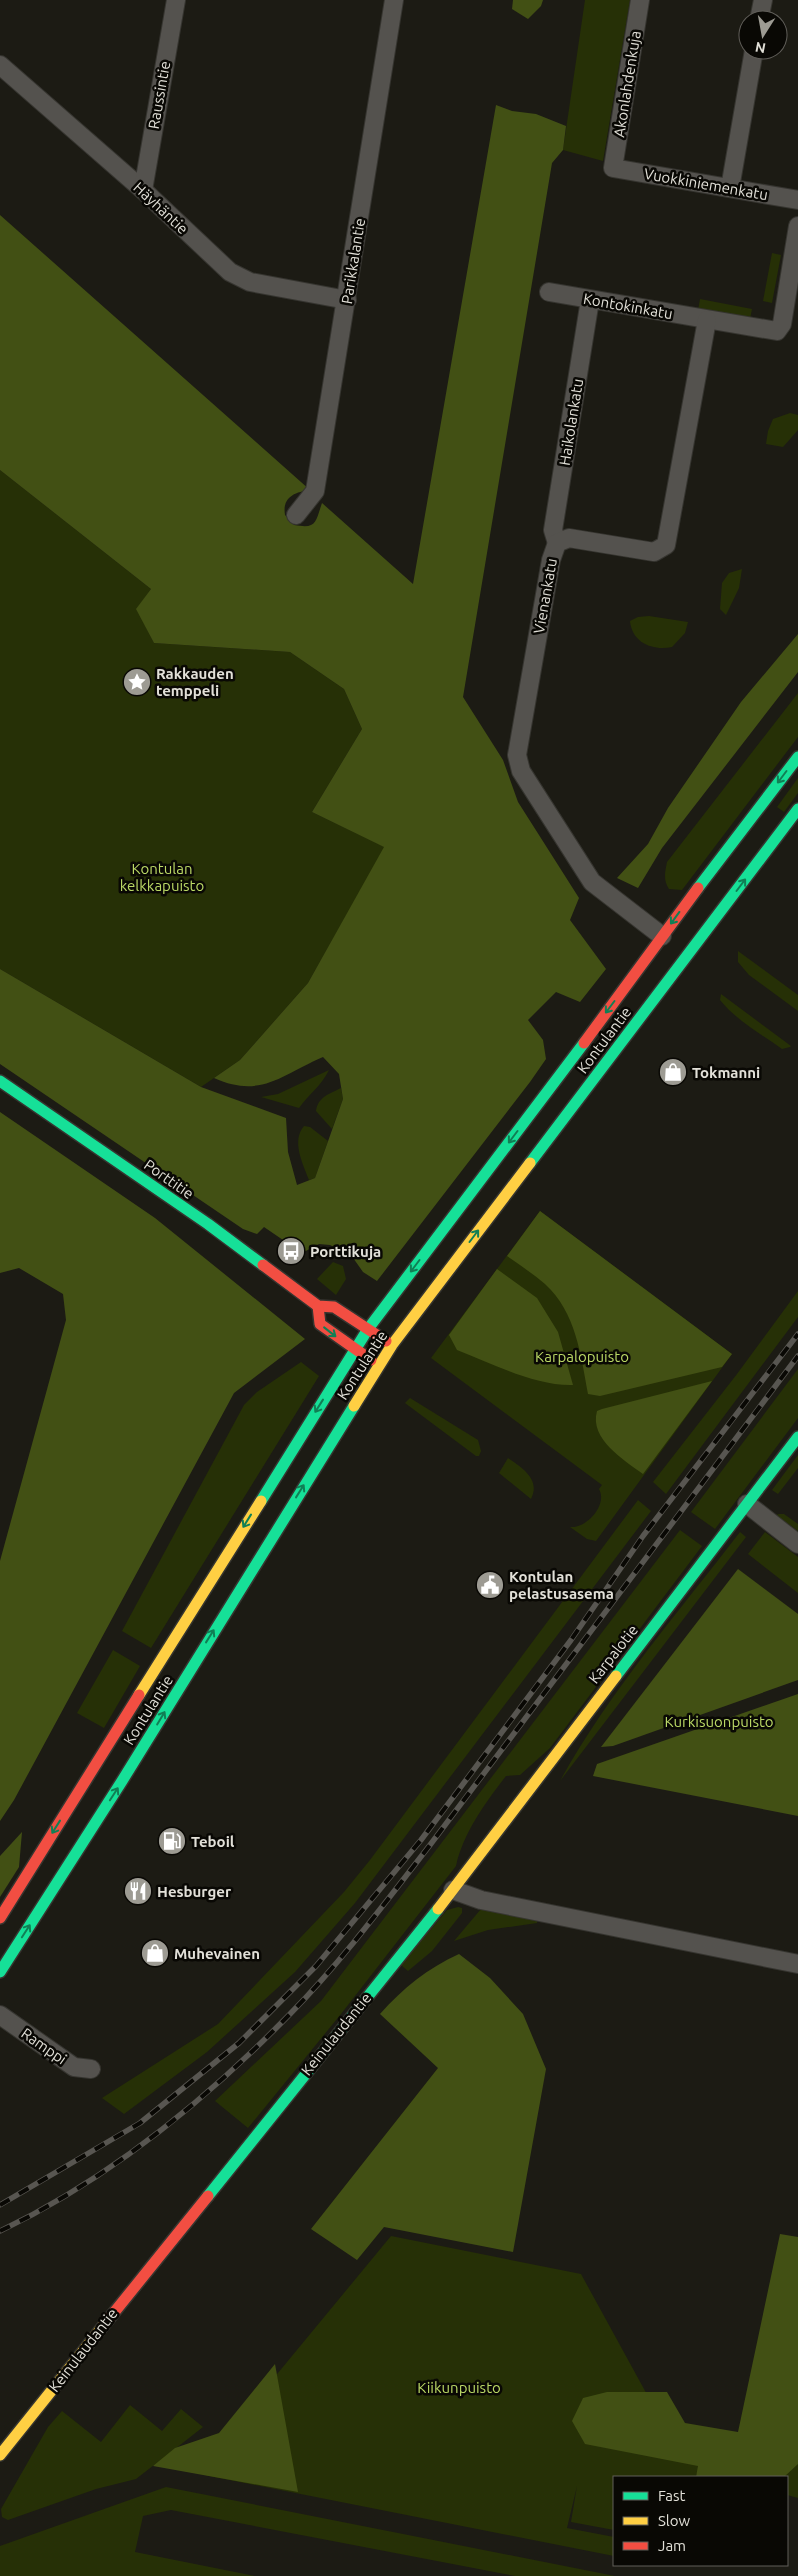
<svg xmlns="http://www.w3.org/2000/svg" width="798" height="2576" font-family="Ubuntu,sans-serif">
<rect width="100%" height="100%" fill="#1c1b14"/>
<g fill="#263006">
<path d="M585,0H630L603,161L563,150Z"/>
<path d="M772,253L781,255L772,303L763,301Z"/>
<path d="M700,299L752,309L750,319L698,310Z"/>
<path d="M790,413L798,415V430L783,447L766,444L768,431L773,419Z"/>
<path d="M0,470L151,589L137,609L154,643L290,652L344,689L362,729L312,812L385,847L308,983L240,1060L201,1087L0,969Z"/>
<path d="M742,569L739,588L726,615L720,609L722,583L729,573Z"/>
<path d="M649,616L688,622L685,633L672,647C653,651 632,643 630,621L638,617Z"/>
<path d="M798,693V737L682,890L669,889C663,880 665,872 667,862Z"/>
<path d="M798,778V793L784,812L777,807Z"/>
<path d="M738,951L798,995V1011L749,975L738,962Z"/>
<path d="M721,994L791,1046L790,1047L782,1049C761,1034 736,1020 720,1000Z"/>
<path d="M329,1070C322,1085 309,1094 299,1108L261,1097L278,1094Z"/>
<path d="M341,1088L343,1099L332,1129L316,1111C318,1097 329,1094 341,1088Z"/>
<path d="M304,1126L310,1127L328,1141L315,1178L309,1180C303,1164 291,1141 304,1126Z"/>
<path d="M540,1211L732,1354L596,1541L587,1539L570,1527C586,1529 608,1505 599,1489L602,1485L431,1358Z"/>
<path d="M333,1262L343,1266L346,1279L336,1295L317,1279Z"/>
<path d="M798,1291V1317L666,1494L653,1482L737,1374Z"/>
<path d="M301,1362L319,1376L151,1648L122,1631L244,1405L257,1392Z"/>
<path d="M798,1369V1418L715,1529L691,1512Z"/>
<path d="M410,1398L478,1440L481,1451L479,1456H476L405,1403Z"/>
<path d="M798,1455V1468L778,1494L772,1490Z"/>
<path d="M508,1458C522,1468 541,1479 531,1499L499,1473Z"/>
<path d="M638,1500L651,1511L355,1903L295,1972L207,2052L124,2114L102,2098L218,2024L344,1892L370,1860Z"/>
<path d="M779,1514H784L798,1524V1531L776,1515Z"/>
<path d="M680,1530L702,1546L550,1748L520,1775L506,1776C486,1802 463,1833 456,1866L341,2014L248,2128L215,2101L321,2001Z"/>
<path d="M740,1532L746,1537L560,1781C609,1692 678,1613 740,1532Z"/>
<path d="M765,1532L798,1557V1593L748,1554Z"/>
<path d="M113,1650L140,1666L104,1728L77,1713Z"/>
<path d="M458,1907L462,1908V1913L432,1951L408,1971L401,1965L447,1910Z"/>
<path d="M481,1909L537,1919V1923L488,1930L454,1941Z"/>
<path d="M391,2236L581,2274L661,2420L741,2435L798,2358V2498L787,2495V2477H713L697,2473L696,2477H614V2530L571,2522L577,2486L567,2528L614,2537V2556L154,2465L136,2479L96,2489L8,2520L2,2517L1,2509L48,2427L62,2411L101,2442L130,2405L162,2431L181,2409L203,2427L170,2453L226,2436Z"/>
<path d="M166,2487L615,2576H515L171,2510L143,2516L135,2552L255,2576H0V2546Z"/>
</g>
<g fill="#425014">
<path d="M513,0H543L541,6L528,19L512,9Z"/>
<path d="M496,105L512,111L536,114L566,126L563,150L552,163L463,697L503,760L518,802L579,898L570,920L606,969L580,1002L556,992L528,1020L543,1040L546,1059L530,1082L377,1281L363,1272L351,1255L330,1245L319,1244L302,1253L264,1227L257,1234L243,1229L0,1064V969L201,1087L286,1118L288,1152L297,1185L315,1178L343,1099L339,1074L323,1057C281,1075 261,1099 214,1078L240,1060L308,983L384,847L312,812L362,729L344,689L290,652L154,643L136,609L151,589L0,470V215L310,490C295,492 282,497 285,515L294,525C317,529 315,523 322,503L413,584Z"/>
<path d="M798,634V672L662,848L638,888L617,878L648,844L668,808L741,702Z"/>
<path d="M0,1112L155,1218L305,1339L234,1393L14,1800L0,1821V1561L66,1320L63,1294L19,1268L0,1273Z"/>
<path d="M540,1211L732,1354L722,1367L600,1396L588,1394C581,1356 576,1312 545,1284C533,1274 520,1265 507,1256Z"/>
<path d="M497,1269L537,1298L558,1332L573,1385C534,1386 494,1364 457,1350L449,1335Z"/>
<path d="M712,1381L643,1474C624,1460 589,1439 597,1411L602,1409Z"/>
<path d="M738,1569L798,1614V1680L613,1746L601,1747Z"/>
<path d="M798,1694V1816L593,1776L597,1764Z"/>
<path d="M22,1832L19,1867L0,1897V1856Z"/>
<path d="M459,1954L490,1978L523,2014L546,2069L513,2252L384,2227L357,2260L311,2229L438,2068L380,2014C403,1988 428,1968 459,1954Z"/>
<path d="M780,2234L798,2237V2464L784,2477H696L698,2466L585,2444L572,2421L583,2398L607,2392H667L685,2423L738,2432Z"/>
<path d="M275,2364L298,2492L153,2466L175,2448L219,2433Z"/>
</g>
<g fill="none" stroke-linecap="round" stroke-linejoin="round">
<defs>
<g id="street">
<path d="M640,0L613,168L798,200"/>
<path d="M759,20L763,0"/>
<path d="M0,65L143,190L230,272L250,282L347,300"/>
<path d="M730,188L754,50"/>
<path d="M143,190L176,0"/>
<path d="M549,292L777,331L782,324L798,226"/>
<path d="M296,515L315,491L394,0"/>
<path d="M557,543L553,530L590,300"/>
<path d="M662,936L592,882L521,771L517,755L551,560L557,543L569,538L654,552L666,545L707,320"/>
<path d="M747,1504L798,1544"/>
<path d="M453,1890L481,1900L798,1964"/>
<path d="M0,2015L74,2067L91,2069"/>
</g>
<g id="fast">
<path d="M698,888L798,757"/>
<path d="M0,1081L208,1224L263,1265"/>
<path d="M530,1163L798,809"/>
<path d="M261,1501L368,1329L584,1043"/>
<path d="M616,1676L798,1437"/>
<path d="M0,1972L122,1781L354,1406"/>
<path d="M208,2196L438,1909"/>
</g>
<g id="slow">
<path d="M354,1406L392,1345L530,1163"/>
<path d="M139,1695L261,1501"/>
<path d="M438,1909L616,1676"/>
<path d="M0,2455L104,2325"/>
</g>
<g id="jam">
<path d="M584,1043L698,888"/>
<path d="M263,1265L318,1306L334,1307L386,1341"/>
<path d="M318,1306L320,1324L371,1360"/>
<path d="M0,1918L139,1695"/>
<path d="M104,2325L208,2196"/>
</g>
</defs>
<use href="#street" stroke="#363530" stroke-width="20"/>
<use href="#fast" stroke="#363530" stroke-width="14"/>
<use href="#slow" stroke="#363530" stroke-width="14"/>
<use href="#jam" stroke="#363530" stroke-width="14"/>
<use href="#street" stroke="#54524e" stroke-width="18"/>
<use href="#fast" stroke="#16e098" stroke-width="11"/>
<use href="#slow" stroke="#ffcf43" stroke-width="11"/>
<use href="#jam" stroke="#f24e42" stroke-width="11"/>
<defs>
<g id="rail">
<path d="M0,2205L140,2123L239,2043L316,1966L421,1840L571,1640L643,1536L798,1334"/>
<path d="M0,2231C109,2179 206,2100 290,2014C341,1962 385,1903 430,1845L798,1356"/>
</g>
</defs>
<use href="#rail" stroke="#585651" stroke-width="5.5"/>
<use href="#rail" stroke="#090804" stroke-width="4" stroke-dasharray="11" stroke-linecap="butt"/>
</g>
<defs><path id="oneway-shaft" d="M-6 0H5M1.5-3L5.5 0L1.5 3" fill="none" stroke-width="1.6" stroke-linecap="round" stroke-linejoin="round" transform="scale(1.25)"/></defs>
<g stroke="#107f55">
<use href="#oneway-shaft" transform="translate(782 777) rotate(127)"/>
<use href="#oneway-shaft" transform="translate(741 885) rotate(-53)"/>
<use href="#oneway-shaft" transform="translate(675 918) rotate(126)"/>
<use href="#oneway-shaft" transform="translate(610 1007) rotate(127)"/>
<use href="#oneway-shaft" transform="translate(513 1137) rotate(127)"/>
<use href="#oneway-shaft" transform="translate(474 1236) rotate(-53)"/>
<use href="#oneway-shaft" transform="translate(415 1266) rotate(127)"/>
<use href="#oneway-shaft" transform="translate(330 1332) rotate(38)"/>
<use href="#oneway-shaft" transform="translate(319 1406) rotate(122)"/>
<use href="#oneway-shaft" transform="translate(300 1491) rotate(-58)"/>
<use href="#oneway-shaft" transform="translate(247 1521) rotate(122)"/>
<use href="#oneway-shaft" transform="translate(210 1636) rotate(-58)"/>
<use href="#oneway-shaft" transform="translate(161 1718) rotate(-59)"/>
<use href="#oneway-shaft" transform="translate(114 1794) rotate(-57)"/>
<use href="#oneway-shaft" transform="translate(56 1827) rotate(122)"/>
<use href="#oneway-shaft" transform="translate(26 1931) rotate(-57)"/>
</g>
<defs>
<symbol id="sight-disc" viewBox="-11 -11 22 22"><circle r="9.5" fill="#9d9b93" stroke="#090804"/><path d="M0-6L1.8-2.2L6-1.7L2.9 1.2L3.7 5.4L0 3.3L-3.7 5.4L-2.9 1.2L-6-1.7L-1.8-2.2Z" fill="#fff"/></symbol>
<symbol id="shop-disc" viewBox="-11 -11 22 22"><circle r="9.5" fill="#9d9b93" stroke="#090804"/><path d="M-5-2.5h2.3a2.7 3.5 0 0 1 5.4 0H5L5.5 6h-11ZM-1.5-2.5h3a1.5 2.3 0 0 0-3 0Z" fill="#fff"/></symbol>
<symbol id="bus-disc" viewBox="-11 -11 22 22"><circle r="9.5" fill="#9d9b93" stroke="#090804"/><path d="M-5-6H5V4H4V6H2V4H-2V6H-4V4H-5ZM-3.5-4V0h7V-4ZM-3.5 1.2v1.5H-2V1.2ZM2 1.2v1.5H3.5V1.2Z" fill="#fff"/></symbol>
<symbol id="civic-disc" viewBox="-11 -11 22 22"><circle r="9.5" fill="#9d9b93" stroke="#090804"/><path d="M-.6-6.5H3V-4.5H.6V-3L4-1V1h2V6H-6V1h2V-1L-.6-3ZM-1.2 2.5V6h2.4V2.5Z" fill="#fff"/></symbol>
<symbol id="fuel-disc" viewBox="-11 -11 22 22"><circle r="9.5" fill="#9d9b93" stroke="#090804"/><path d="M-5.5-6h7V0h2V4h1.3V-2.5L3-4.5l.8-.8L6-3V5H2.5V1h-1V6h-7ZM-4.2-4.7v3.2H.2V-4.7Z" fill="#fff"/></symbol>
<symbol id="restaurant-disc" viewBox="-11 -11 22 22"><circle r="9.5" fill="#9d9b93" stroke="#090804"/><path d="M-5-6h1v4h1v-4h1v4h1v-4h1v5L-1.5 .5V6h-2V.5L-5-1ZM5-6V6H3V1.5H1.5Q1.5-4 5-6Z" fill="#fff"/></symbol>
</defs>
<g fill-rule="evenodd">
<use href="#sight-disc" x="121" y="666" width="32" height="32"/>
<use href="#shop-disc" x="657" y="1056" width="32" height="32"/>
<use href="#bus-disc" x="275" y="1235" width="32" height="32"/>
<use href="#civic-disc" x="474" y="1569" width="32" height="32"/>
<use href="#fuel-disc" x="156" y="1825" width="32" height="32"/>
<use href="#restaurant-disc" x="122" y="1875" width="32" height="32"/>
<use href="#shop-disc" x="139" y="1937" width="32" height="32"/>
</g>
<g text-anchor="middle" dominant-baseline="central" stroke-width="5" stroke-linejoin="round" paint-order="stroke">
<g font-size="15" fill="#e2e0d8" stroke="#090804">
<text transform="translate(627 84) rotate(-81)">Akonlahdenkuja</text>
<text transform="translate(159 95) rotate(-80)">Raussintie</text>
<text transform="translate(706 184) rotate(10)">Vuokkiniemenkatu</text>
<text transform="translate(161 208) rotate(43)">Häyhäntie</text>
<text transform="translate(353 261) rotate(-81)">Parikkalantie</text>
<text transform="translate(628 306) rotate(10)">Kontokinkatu</text>
<text transform="translate(571 422) rotate(-81)">Haikolankatu</text>
<text transform="translate(545 596) rotate(-80)">Vienankatu</text>
<text transform="translate(604 1040) rotate(-53)">Kontulantie</text>
<text transform="translate(169 1179) rotate(35)">Porttitie</text>
<text transform="translate(362 1365) rotate(-57)">Kontulantie</text>
<text transform="translate(613 1654) rotate(-52)">Karpalotie</text>
<text transform="translate(148 1710) rotate(-58)">Kontulantie</text>
<text transform="translate(336 2034) rotate(-51)">Keinulaudantie</text>
<text transform="translate(44 2046) rotate(35)">Ramppi</text>
<text transform="translate(83 2350) rotate(-52)">Keinulaudantie</text>
</g>
<g font-size="15" font-weight="bold" fill="#e2e0d8" stroke="#090804" text-anchor="start">
<text x="156" y="673">Rakkauden<tspan x="156" dy="17">temppeli</tspan></text>
<text x="692" y="1072">Tokmanni</text>
<text x="310" y="1251">Porttikuja</text>
<text x="509" y="1576">Kontulan<tspan x="509" dy="17">pelastusasema</tspan></text>
<text x="191" y="1841">Teboil</text>
<text x="157" y="1891">Hesburger</text>
<text x="174" y="1953">Muhevainen</text>
</g>
<g font-size="15" fill="#bbd966" stroke="#090804">
<text x="162" y="868">Kontulan<tspan x="162" dy="17">kelkkapuisto</tspan></text>
<text x="582" y="1356">Karpalopuisto</text>
<text x="719" y="1721">Kurkisuonpuisto</text>
<text x="459" y="2387">Kiikunpuisto</text>
</g>
</g>
<rect x="613" y="2476" width="175" height="90" fill="#090804" stroke="#605e59"/>
<rect x="623" y="2492" width="25" height="8" fill="#16e098" stroke="#605e59"/>
<text x="658" y="2501" font-size="15" fill="#e2e0d8">Fast</text>
<rect x="623" y="2517" width="25" height="8" fill="#ffcf43" stroke="#605e59"/>
<text x="658" y="2526" font-size="15" fill="#e2e0d8">Slow</text>
<rect x="623" y="2542" width="25" height="8" fill="#f24e42" stroke="#605e59"/>
<text x="658" y="2551" font-size="15" fill="#e2e0d8">Jam</text>
<g transform="translate(763 35) rotate(191)"><circle r="24" fill="#090804" stroke="#605e59"/>
<path d="M0-4L9 19L0 12L-9 19Z" fill="#9d9b93"/>
<text y="-8" font-size="14" font-weight="bold" text-anchor="middle" fill="#e2e0d8">N</text>
</g>
</svg>
